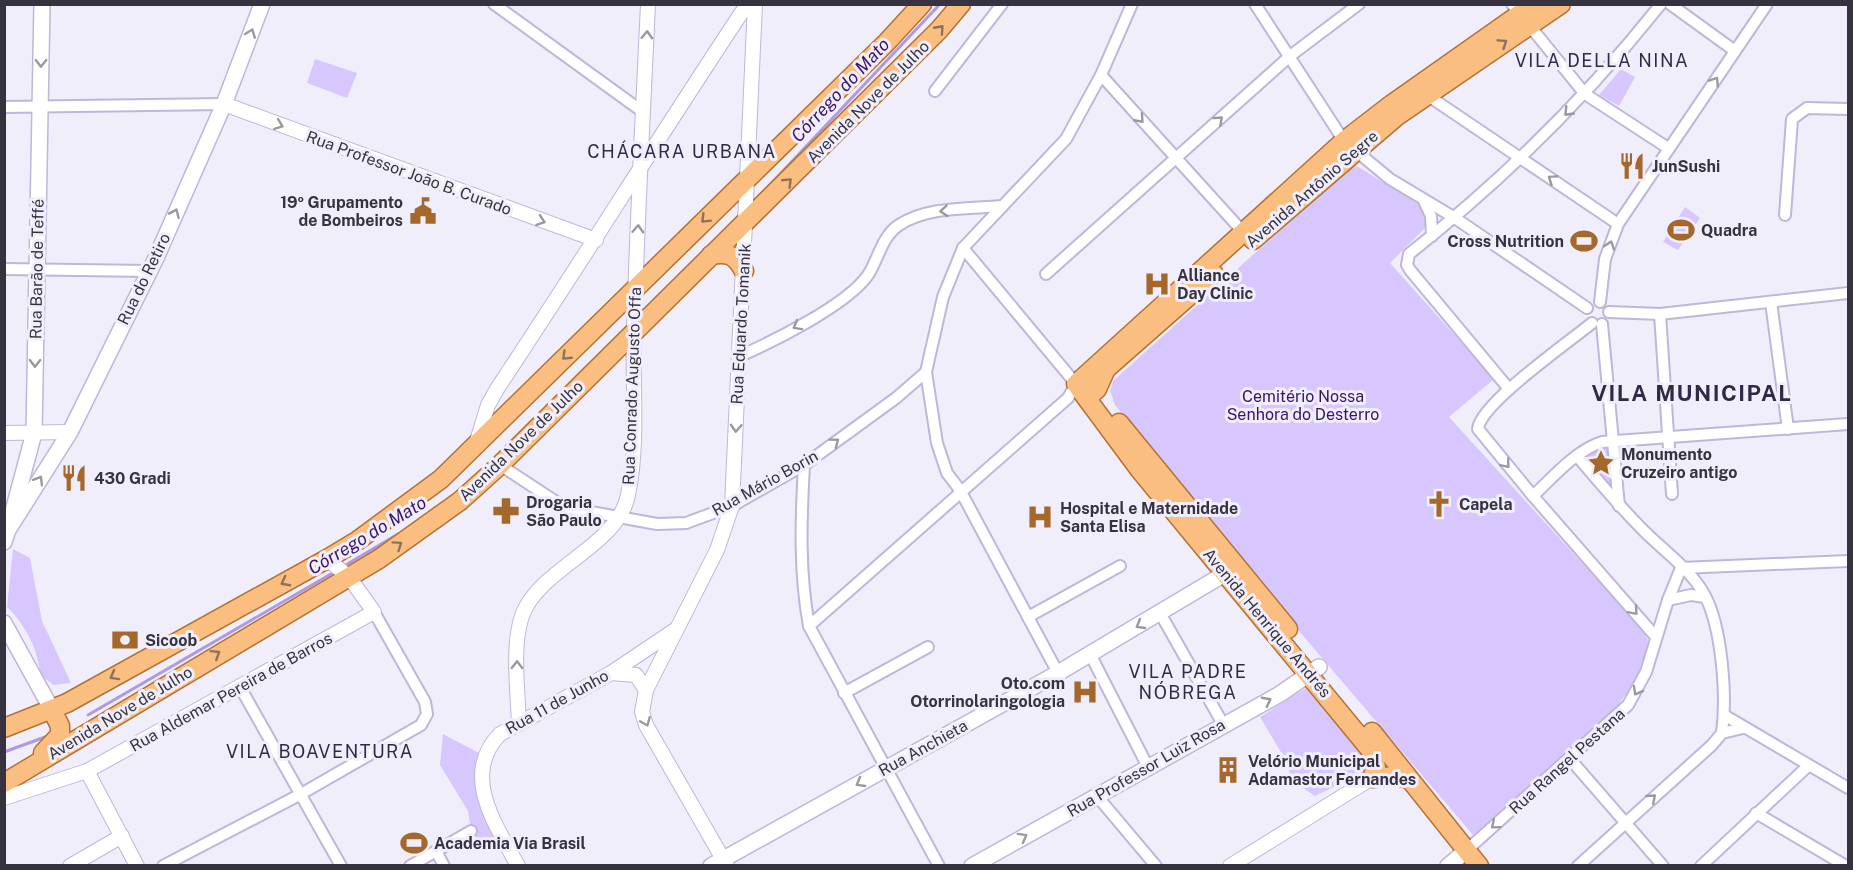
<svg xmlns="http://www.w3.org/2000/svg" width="1853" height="870" font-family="'Public Sans',sans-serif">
<rect width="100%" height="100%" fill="#f1eefc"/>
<g fill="#d7c7fe">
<path d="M315,59L357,73L347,98L307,83Z"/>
<path d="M1621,69L1635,77L1619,106L1599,95Z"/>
<path d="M1357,166L1437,216L1390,263L1494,379L1449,417L1643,630L1649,642L1636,680L1616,708L1473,835L1299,631L1115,405L1110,391L1113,381L1347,170Z"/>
<path d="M1685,207L1700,218L1678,250L1663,242Z"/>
<path d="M1609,445L1614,492L1583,457Z"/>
<path d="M13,549L30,558L42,621L71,683L54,685L40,675C39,651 25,624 7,607Z"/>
<path d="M1306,688H1314L1375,767L1315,796L1290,779L1288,764L1260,717Z"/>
<path d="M443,734L481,754L479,802L501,839L485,849L471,831L468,811L440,765Z"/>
</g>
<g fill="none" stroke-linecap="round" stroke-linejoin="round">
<g stroke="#af99e0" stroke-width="3">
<path d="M766,189L940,4"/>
<path d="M486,466L503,450"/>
<path d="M344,566L398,534"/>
<path d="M88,715L336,571"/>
<path d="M4,752L48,736"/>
</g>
<defs>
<g id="minor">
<path d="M494,4L643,112"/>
<path d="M1255,4L1344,141L1390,179L1455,218L1587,308"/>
<path d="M1512,4L1585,94L1668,148"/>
<path d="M1670,4L1735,51"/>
<path d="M1101,75L1243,232"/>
<path d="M935,91L1002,4"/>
<path d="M1427,95L1618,224"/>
<path d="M4,107L224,104"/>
<path d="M1424,201L1431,216L1432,236"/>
<path d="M1785,215L1792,119L1807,108L1848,109"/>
<path d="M4,269L149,271"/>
<path d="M1046,274L1290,56L1359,4"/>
<path d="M1600,302L1605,259L1618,224L1767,4"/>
<path d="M1771,302L1788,429"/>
<path d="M1609,312L1660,314L1848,293"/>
<path d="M1660,314L1672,494"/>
<path d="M1592,323C1569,342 1480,404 1478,429L1533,496L1656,637"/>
<path d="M1602,324L1619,506"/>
<path d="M740,356C774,341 847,305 868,275C878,260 882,236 899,225C928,206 969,209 1002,206"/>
<path d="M1509,389L1410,270L1407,265L1409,254C1503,180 1586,98 1661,4"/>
<path d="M1577,456C1599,482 1620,507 1644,531C1663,550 1691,570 1704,594C1722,626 1727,696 1722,733"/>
<path d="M500,465L564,507L657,524L686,523L732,506L804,465L896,398L926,372"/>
<path d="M804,465C801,520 799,572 809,626L939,866"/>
<path d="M1533,496C1553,477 1575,451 1602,442L1848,424"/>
<path d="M1681,568L1848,561"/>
<path d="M1668,600L1691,595L1705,597"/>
<path d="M1160,613L1223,724"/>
<path d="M1028,617L1120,566"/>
<path d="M809,626L1068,398L1076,384L963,248"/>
<path d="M1090,654L1148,767"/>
<path d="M1058,673L960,490L947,473L937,443L926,372L943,297L963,248L1066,139L1101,75L1132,4"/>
<path d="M240,687L341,866"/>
<path d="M844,693L928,647"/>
<path d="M1724,715L1848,788"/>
<path d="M1570,759L1663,866"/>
<path d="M1097,796L1156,866"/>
<path d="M1756,813L1846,866"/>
<path d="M1467,850L1628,705L1646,672L1668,600L1681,568"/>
<path d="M436,851L444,866"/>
<path d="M163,866L301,794L421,725L427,714L425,702L374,612"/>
<path d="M410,866L471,831"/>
<path d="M1578,866L1712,745L1722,733L1743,728"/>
<path d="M1701,866L1808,766"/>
</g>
<g id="tertiary">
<path d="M224,104L596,240"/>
<path d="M4,433L70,432"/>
<path d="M476,444L488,405L497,389C580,264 659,137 742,12L754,4"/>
<path d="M611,673L636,675L646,690"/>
<path d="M519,724C518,691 510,636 526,607C549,565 619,543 628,495C639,442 632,385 634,331C637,222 643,113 648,4"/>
<path d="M87,771L137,866"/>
<path d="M4,798L87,771L374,612L349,577L327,559"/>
<path d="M70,866L122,836"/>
<path d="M518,866C496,825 460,775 500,734L611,673L675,630"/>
<path d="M727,866L646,725L642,712L646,690L717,550L732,506L755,4"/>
<path d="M1230,866L1372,778"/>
</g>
<g id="secondary">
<path d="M12,515L34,433L42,4"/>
<path d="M4,542L8,530L70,432L156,258L224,104L262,4"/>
<path d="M4,623L52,710"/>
<path d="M711,866L1058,673L1226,573"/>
<path d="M972,866L1280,694L1319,667"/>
<path d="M1448,866L1467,850"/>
</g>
<g id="primary">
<path d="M1253,240L1397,116L1561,4"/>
<path d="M711,255C729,252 735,255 744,271"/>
<path d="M1087,398L1097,389L1106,369L1214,274"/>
<path d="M1119,423L1288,629"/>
<path d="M4,728L67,703L327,559L357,541L441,479L886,43L922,4"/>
<path d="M1372,732L1479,866"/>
<path d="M43,753L60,735V726L52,710"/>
<path d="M1409,779L1396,776L1372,778L1376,767L1373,753L1139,469L1076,384L1344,141L1392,104L1534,4"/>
<path d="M4,783L379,559L460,501L500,465L939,30L961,4"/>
</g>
</defs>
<use href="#minor" stroke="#bfb6d8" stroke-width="14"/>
<use href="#tertiary" stroke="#bfb6d8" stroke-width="16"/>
<use href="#secondary" stroke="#bfb6d8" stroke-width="18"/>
<use href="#primary" stroke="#b37232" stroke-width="21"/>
<use href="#minor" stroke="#fff" stroke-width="10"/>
<use href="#tertiary" stroke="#fff" stroke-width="14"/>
<use href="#secondary" stroke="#fff" stroke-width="15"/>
<use href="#primary" stroke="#fabf80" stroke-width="18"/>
</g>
<defs><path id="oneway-chevron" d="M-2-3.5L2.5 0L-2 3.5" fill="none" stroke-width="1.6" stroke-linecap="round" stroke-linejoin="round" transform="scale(1.5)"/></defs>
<g stroke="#8e715d">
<use href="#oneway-chevron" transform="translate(940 29) rotate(-48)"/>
<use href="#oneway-chevron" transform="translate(1503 43) rotate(-34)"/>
<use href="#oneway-chevron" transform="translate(788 182) rotate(-44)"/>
<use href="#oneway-chevron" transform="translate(705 219) rotate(135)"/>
<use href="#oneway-chevron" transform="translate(566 356) rotate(136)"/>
<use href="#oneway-chevron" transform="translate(398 545) rotate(-35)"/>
<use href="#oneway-chevron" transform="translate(285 582) rotate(152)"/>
<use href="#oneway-chevron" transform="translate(216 654) rotate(-32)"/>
<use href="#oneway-chevron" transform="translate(114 676) rotate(151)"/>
</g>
<g stroke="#9a98a0">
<use href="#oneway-chevron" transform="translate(251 33) rotate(-69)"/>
<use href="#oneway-chevron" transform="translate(647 35) rotate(-88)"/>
<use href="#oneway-chevron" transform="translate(41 63) rotate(91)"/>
<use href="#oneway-chevron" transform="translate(1715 81) rotate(-56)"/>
<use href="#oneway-chevron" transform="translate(1568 112) rotate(134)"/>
<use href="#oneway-chevron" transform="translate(1140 119) rotate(48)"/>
<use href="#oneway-chevron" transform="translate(1219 120) rotate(-42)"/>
<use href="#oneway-chevron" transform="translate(279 125) rotate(21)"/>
<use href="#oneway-chevron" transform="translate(1552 179) rotate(-146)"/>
<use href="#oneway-chevron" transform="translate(944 211) rotate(175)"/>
<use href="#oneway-chevron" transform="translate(175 213) rotate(-66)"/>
<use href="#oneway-chevron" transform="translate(541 221) rotate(19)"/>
<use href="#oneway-chevron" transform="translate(638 229) rotate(-87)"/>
<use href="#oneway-chevron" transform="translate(1610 245) rotate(-72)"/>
<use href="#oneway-chevron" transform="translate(797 326) rotate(151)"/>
<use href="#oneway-chevron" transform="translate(35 363) rotate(91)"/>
<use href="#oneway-chevron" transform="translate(736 428) rotate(93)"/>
<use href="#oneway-chevron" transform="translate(835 442) rotate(-37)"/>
<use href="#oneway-chevron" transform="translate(1506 464) rotate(50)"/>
<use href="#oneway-chevron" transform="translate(39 480) rotate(-58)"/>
<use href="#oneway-chevron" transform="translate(1634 611) rotate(49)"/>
<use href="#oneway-chevron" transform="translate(1140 625) rotate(150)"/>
<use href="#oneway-chevron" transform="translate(517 665) rotate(-89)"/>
<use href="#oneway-chevron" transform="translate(1637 691) rotate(119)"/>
<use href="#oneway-chevron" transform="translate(1267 701) rotate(-28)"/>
<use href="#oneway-chevron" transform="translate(646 722) rotate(67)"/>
<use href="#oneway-chevron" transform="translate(860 783) rotate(150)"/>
<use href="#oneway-chevron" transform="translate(1652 798) rotate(-41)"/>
<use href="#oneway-chevron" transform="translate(1495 825) rotate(140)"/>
<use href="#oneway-chevron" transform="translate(1023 837) rotate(-29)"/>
</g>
<defs>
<symbol id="restaurant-bare" viewBox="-9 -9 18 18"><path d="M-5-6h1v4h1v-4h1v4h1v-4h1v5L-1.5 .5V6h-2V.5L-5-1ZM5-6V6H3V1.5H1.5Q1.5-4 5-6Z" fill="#a4682b" stroke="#f1eefc" stroke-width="2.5" paint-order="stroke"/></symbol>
<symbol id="civic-bare" viewBox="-9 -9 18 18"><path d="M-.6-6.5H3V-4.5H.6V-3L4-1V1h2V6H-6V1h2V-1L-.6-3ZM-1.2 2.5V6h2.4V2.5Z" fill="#a4682b" stroke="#f1eefc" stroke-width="2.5" paint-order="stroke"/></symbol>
<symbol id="stadium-bare" viewBox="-9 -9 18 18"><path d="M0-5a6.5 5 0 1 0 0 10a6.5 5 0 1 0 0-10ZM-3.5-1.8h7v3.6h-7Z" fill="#a4682b" stroke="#f1eefc" stroke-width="2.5" paint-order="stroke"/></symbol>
<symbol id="hospital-bare" viewBox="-9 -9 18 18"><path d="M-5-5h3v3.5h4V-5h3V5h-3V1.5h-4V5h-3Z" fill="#a4682b" stroke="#f1eefc" stroke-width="2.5" paint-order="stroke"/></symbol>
<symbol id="sight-bare" viewBox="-9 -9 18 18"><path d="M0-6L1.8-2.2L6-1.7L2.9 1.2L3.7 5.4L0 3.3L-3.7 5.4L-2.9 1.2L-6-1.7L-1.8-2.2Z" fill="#a4682b" stroke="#f1eefc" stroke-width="2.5" paint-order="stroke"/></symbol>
<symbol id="church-bare" viewBox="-9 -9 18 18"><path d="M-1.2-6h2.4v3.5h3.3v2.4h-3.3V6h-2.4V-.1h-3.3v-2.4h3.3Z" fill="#a4682b" stroke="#f1eefc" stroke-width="2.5" paint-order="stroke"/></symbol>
<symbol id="pharmacy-bare" viewBox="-9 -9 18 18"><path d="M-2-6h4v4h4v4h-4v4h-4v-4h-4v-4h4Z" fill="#a4682b" stroke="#f1eefc" stroke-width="2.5" paint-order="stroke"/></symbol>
<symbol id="bank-bare" viewBox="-9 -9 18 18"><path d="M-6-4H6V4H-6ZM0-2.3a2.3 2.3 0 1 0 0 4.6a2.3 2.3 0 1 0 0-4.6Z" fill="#a4682b" stroke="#f1eefc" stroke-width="2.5" paint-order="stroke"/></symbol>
<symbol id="building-bare" viewBox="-9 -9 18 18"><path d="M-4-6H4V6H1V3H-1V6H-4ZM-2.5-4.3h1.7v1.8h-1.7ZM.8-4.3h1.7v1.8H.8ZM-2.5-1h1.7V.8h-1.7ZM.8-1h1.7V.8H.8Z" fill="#a4682b" stroke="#f1eefc" stroke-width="2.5" paint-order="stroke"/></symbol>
</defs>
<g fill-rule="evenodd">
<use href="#restaurant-bare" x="1613" y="147" width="38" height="38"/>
<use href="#civic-bare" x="404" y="192" width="38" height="38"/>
<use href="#stadium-bare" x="1662" y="211" width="38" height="38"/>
<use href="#stadium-bare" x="1565" y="222" width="38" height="38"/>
<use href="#hospital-bare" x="1138" y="265" width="38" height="38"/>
<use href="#sight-bare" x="1582" y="444" width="38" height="38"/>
<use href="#restaurant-bare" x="55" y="459" width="38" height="38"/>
<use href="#church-bare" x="1420" y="485" width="38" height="38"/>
<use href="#pharmacy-bare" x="487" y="492" width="38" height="38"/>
<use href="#hospital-bare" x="1021" y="498" width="38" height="38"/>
<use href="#bank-bare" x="106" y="621" width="38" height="38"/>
<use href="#hospital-bare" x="1066" y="673" width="38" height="38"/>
<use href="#building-bare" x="1209" y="751" width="38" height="38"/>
<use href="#stadium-bare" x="395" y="824" width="38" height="38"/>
</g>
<g text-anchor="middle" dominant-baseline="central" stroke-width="6" stroke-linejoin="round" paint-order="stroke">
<g font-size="16" fill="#363240" stroke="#f1eefc">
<text transform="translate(868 102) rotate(-45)">Avenida Nove de Julho</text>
<text transform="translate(409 173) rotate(20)">Rua Professor João B. Curado</text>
<text transform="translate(1312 189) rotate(-41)">Avenida Antônio Segre</text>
<text transform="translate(37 269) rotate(-89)">Rua Barão de Teffé</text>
<text transform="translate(144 279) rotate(-64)">Rua do Retiro</text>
<text transform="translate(741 324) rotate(-87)">Rua Eduardo Tomanik</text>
<text transform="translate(632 386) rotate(-88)">Rua Conrado Augusto Offa</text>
<text transform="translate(521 441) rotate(-44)">Avenida Nove de Julho</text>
<text transform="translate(765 483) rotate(-29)">Rua Mário Borin</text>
<text transform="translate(1267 623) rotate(50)">Avenida Henrique Andrés</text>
<text transform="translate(231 692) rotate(-29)">Rua Aldemar Pereira de Barros</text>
<text transform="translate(557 702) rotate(-29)">Rua 11 de Junho</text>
<text transform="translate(120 713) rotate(-31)">Avenida Nove de Julho</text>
<text transform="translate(923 748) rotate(-29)">Rua Anchieta</text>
<text transform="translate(1567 761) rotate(-42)">Rua Rangel Pestana</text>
<text transform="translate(1146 768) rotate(-30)">Rua Professor Luiz Rosa</text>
</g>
<g font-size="16" font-weight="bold" fill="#363240" stroke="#f1eefc" text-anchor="start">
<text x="1652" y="166">JunSushi</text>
<text x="403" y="202" text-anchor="end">19º Grupamento<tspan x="403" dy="18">de Bombeiros</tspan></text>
<text x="1701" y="230">Quadra</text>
<text x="1564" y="241" text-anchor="end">Cross Nutrition</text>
<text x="1177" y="275">Alliance<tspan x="1177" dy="18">Day Clinic</tspan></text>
<text x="1621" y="454">Monumento<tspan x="1621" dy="18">Cruzeiro antigo</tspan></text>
<text x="94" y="478">430 Gradi</text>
<text x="526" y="502">Drogaria<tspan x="526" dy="18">São Paulo</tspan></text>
<text x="1459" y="504">Capela</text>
<text x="1060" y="508">Hospital e Maternidade<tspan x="1060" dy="18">Santa Elisa</tspan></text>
<text x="145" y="640">Sicoob</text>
<text x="1065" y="683" text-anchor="end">Oto.com<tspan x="1065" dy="18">Otorrinolaringologia</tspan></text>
<text x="1248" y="761">Velório Municipal<tspan x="1248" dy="18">Adamastor Fernandes</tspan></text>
<text x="434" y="843">Academia Via Brasil</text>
</g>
<g font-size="16" fill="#371265" stroke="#f1eefc">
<text x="1303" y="396">Cemitério Nossa<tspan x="1303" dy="18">Senhora do Desterro</tspan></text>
</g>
<g font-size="18" letter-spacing="1.5" fill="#322a45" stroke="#f1eefc">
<text x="1602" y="60">VILA DELLA NINA</text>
<text x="682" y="151">CHÁCARA URBANA</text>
<text x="1188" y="671">VILA PADRE<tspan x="1188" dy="21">NÓBREGA</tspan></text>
<text x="320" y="751">VILA BOAVENTURA</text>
</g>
<g font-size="18" font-style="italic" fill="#3b176a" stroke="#f1eefc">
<text transform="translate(840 90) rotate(-47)">Córrego do Mato</text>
<text transform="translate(367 535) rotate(-31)">Córrego do Mato</text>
</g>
<g font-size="22" font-weight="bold" letter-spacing="1.5" fill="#322a45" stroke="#f1eefc">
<text x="1692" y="393">VILA MUNICIPAL</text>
</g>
</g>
<rect width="1853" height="870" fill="none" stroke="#363240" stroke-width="12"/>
</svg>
